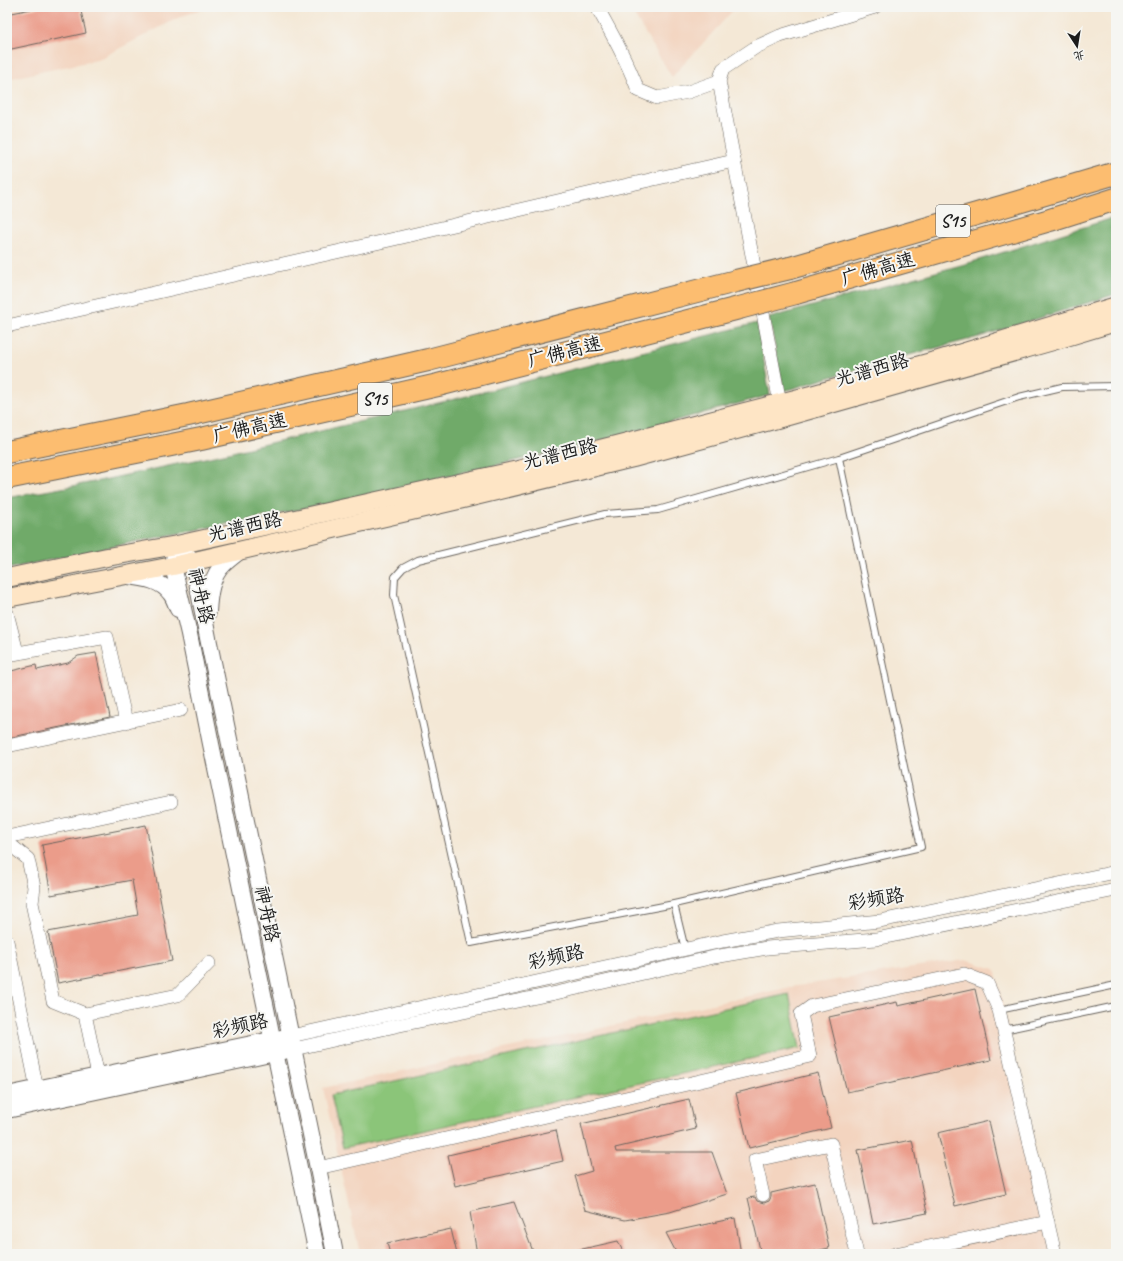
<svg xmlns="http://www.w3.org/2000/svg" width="1123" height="1261" font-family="Caveat,'LXGW WenKai TC',sans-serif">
<rect width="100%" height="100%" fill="#f6f6f2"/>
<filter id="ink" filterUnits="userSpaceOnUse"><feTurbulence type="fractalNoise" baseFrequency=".025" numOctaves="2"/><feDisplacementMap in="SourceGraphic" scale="8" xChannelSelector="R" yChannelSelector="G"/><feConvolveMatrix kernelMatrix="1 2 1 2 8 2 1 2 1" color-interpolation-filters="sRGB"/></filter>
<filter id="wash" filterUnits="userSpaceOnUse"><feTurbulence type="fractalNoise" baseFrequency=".012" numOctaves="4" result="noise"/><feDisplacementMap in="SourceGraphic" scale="16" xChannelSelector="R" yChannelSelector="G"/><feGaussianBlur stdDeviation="0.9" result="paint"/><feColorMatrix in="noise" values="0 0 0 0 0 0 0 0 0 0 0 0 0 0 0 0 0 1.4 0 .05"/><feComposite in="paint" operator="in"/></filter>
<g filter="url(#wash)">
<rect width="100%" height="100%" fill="#f4e8d6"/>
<g fill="#f3d4bf">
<path d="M7,7H211L182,16L97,60L7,79Z"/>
<path d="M629,7H736L672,77Z"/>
<path d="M965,960L995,969L1054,1254H360L323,1088L791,987Z"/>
</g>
<path fill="#8bc579" stroke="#54704a" d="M789,994L800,1048L343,1148L331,1095Z"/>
<g fill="#70aa69" stroke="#466342">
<path d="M1116,217V294L979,337L874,364L784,391L769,318L972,262Z"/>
<path d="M757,323L770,395L600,441L324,505L124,544L7,569V498L94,482L228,453L459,398Z"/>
</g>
<g id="blocks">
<g fill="#eb9c8a">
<path d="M41,7H80L86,33L7,50V14Z"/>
<path d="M96,653L110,717L7,738V672L36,665L37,670L68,663L78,656Z"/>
<path d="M146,825L172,961L58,983L48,932L138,915L132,880L51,895L42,845Z"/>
<path d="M975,989L991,1060L847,1092L829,1017L897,1002L898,1006Z"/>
<path d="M818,1073L831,1128L749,1148L736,1093Z"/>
<path d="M689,1099L696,1129L615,1148L616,1152H712L727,1194L670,1212L625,1220L585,1210L575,1176L592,1171L581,1124Z"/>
<path d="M989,1121L1006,1194L955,1206L938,1133Z"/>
<path d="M556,1130L563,1161L455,1186L448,1155Z"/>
<path d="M912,1140L927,1213L873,1224L858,1150Z"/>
<path d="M815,1183L829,1248L803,1254H761L748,1198L755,1197L757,1201L764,1203L769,1201L771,1197V1193Z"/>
<path d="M514,1202L534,1254H477L470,1212Z"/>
<path d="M735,1218L741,1254H677L666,1233Z"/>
<path d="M451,1229L457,1254H390L387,1243Z"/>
<path d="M618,1241L624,1254H579L578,1250Z"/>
</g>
</g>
</g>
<g filter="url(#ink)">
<use href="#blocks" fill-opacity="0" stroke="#68635d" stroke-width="1"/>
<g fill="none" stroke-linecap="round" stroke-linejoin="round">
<defs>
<g id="service">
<path d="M839,458L921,847L674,904L471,943L394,595L395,577L403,568L418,560L605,514L658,510L839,458L1019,397L1062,387L1116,386"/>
<path d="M674,904L685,949"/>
<path d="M999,1010L1116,985"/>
<path d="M1004,1030L1116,1006"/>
</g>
<g id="minor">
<path d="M597,7C612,34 627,61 638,90L657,98L688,92L719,81L723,69L756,47L780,36L875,7"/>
<path d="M719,81L780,403"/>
<path d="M7,326L394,239L592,193L734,161"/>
<path d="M7,613L17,652"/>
<path d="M7,655L107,637L126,722"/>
<path d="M7,746L181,710"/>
<path d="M7,837L171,802"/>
<path d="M7,842L28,859L34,887L32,903L53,1001L85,1014L178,995L209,963"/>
<path d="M7,941L37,1089"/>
<path d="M85,1014L98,1076"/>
<path d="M291,1036L723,941L778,931L880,921L1116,872"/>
<path d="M294,1049L400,1025L556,993L714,957L767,948L876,939L1116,890"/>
<path d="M318,1168L810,1056L801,1014L812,1006L964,974L987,983L999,1010L1055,1254"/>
<path d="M763,1195L755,1160L831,1144L857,1254"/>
<path d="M895,1254L1048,1222"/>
</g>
<g id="tertiary">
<path d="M177,545L193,561L208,638L318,1168L335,1254"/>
<path d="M175,554L173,566L189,634L211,744L317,1254"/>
<path d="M128,576C144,578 161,580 171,594C174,598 176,604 178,609"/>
<path d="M208,612C209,595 211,576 224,564C229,559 236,554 241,550"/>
<path d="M7,1095L281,1038"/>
<path d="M7,1110L284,1051"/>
</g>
<g id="secondary">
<path d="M7,578L107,557L177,545L518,470L811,395L935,361L1116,306"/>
<path d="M7,598L173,566L463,499L633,458L788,416L1053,341L1116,322"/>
</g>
<g id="motorway">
<path d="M790,268L1025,200L1116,173"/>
<path d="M796,293L1050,220L1116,199"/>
<path d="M7,452L188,415L428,360L736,281"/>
<path d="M7,478L201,439L438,385L739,308"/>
</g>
</defs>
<use href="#service" stroke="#68635d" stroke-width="8"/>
<use href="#minor" stroke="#68635d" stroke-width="14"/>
<use href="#tertiary" stroke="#68635d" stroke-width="18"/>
<use href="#secondary" stroke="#68635d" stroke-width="20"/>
<use href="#motorway" stroke="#68635d" stroke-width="24"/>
<use href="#service" stroke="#fff" stroke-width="6"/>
<use href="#minor" stroke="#fff" stroke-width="13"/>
<use href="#tertiary" stroke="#fff" stroke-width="16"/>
<use href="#secondary" stroke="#fee5c5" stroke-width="18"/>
<use href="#motorway" stroke="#fcbd6f" stroke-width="22"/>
<defs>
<g id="motorway-bridge">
<path d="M736,281L790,268"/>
<path d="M739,308L796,293"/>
</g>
</defs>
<use href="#motorway-bridge" stroke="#68635d" stroke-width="24" stroke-linecap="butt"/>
<use href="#motorway-bridge" stroke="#fcbd6f" stroke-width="22"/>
</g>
</g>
<g text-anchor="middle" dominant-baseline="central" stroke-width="4" stroke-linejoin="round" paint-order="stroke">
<g fill="#f6f6f2" stroke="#5d5d5c" stroke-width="1">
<rect x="936" y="205" width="34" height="32" rx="3"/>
<rect x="358" y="383" width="34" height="32" rx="3"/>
</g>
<g font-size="18" font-weight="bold" fill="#1c1c1c">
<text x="953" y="221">S15</text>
<text x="375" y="399">S15</text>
</g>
<g font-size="19" fill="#1c1c1c" stroke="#f6f6f2">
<text transform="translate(878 269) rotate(-16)">广佛高速</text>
<text transform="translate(565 352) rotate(-14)">广佛高速</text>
<text transform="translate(872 370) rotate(-16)">光谱西路</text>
<text transform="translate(250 428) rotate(-13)">广佛高速</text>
<text transform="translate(560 454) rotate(-14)">光谱西路</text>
<text transform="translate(245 527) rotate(-13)">光谱西路</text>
<text transform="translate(201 596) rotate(77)">神舟路</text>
<text transform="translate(876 899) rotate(-9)">彩频路</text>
<text transform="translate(267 914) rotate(78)">神舟路</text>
<text transform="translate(556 957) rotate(-12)">彩频路</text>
<text transform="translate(240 1026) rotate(-12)">彩频路</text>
</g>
</g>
<rect width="1123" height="1261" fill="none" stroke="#f6f6f2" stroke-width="24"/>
<g transform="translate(1077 46) rotate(168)" stroke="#f6f6f2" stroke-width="3" paint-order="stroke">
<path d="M0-3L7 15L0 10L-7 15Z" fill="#1c1c1c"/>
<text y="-6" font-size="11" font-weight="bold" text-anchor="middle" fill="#1c1c1c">北</text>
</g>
</svg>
